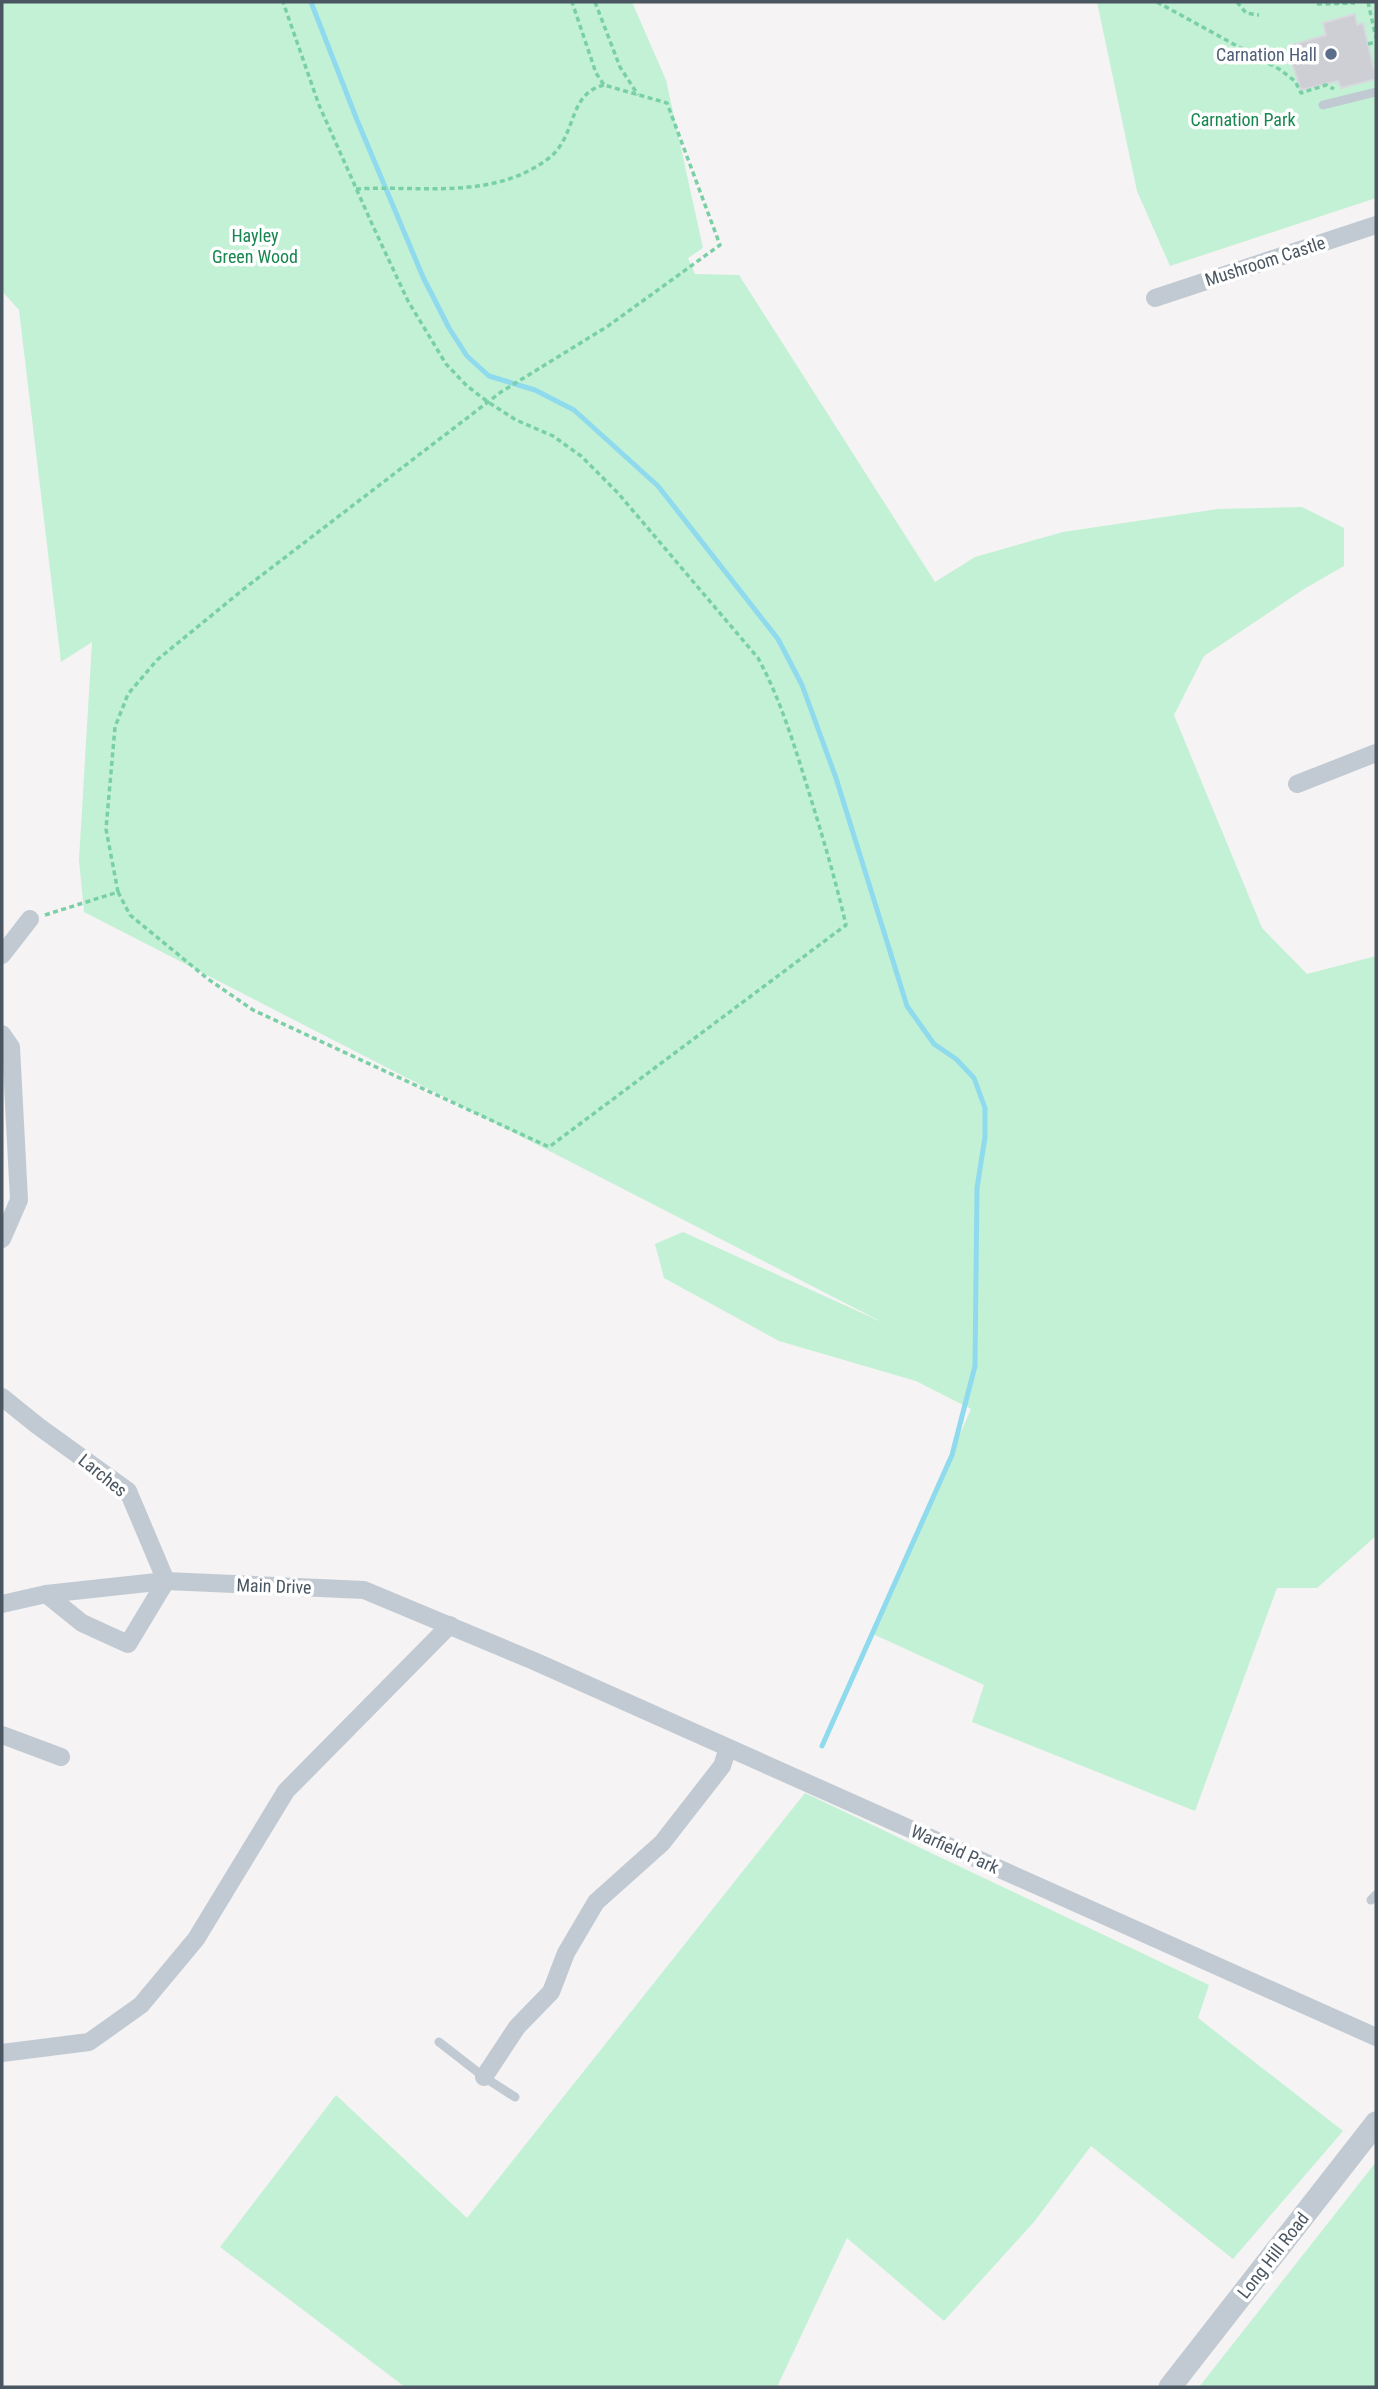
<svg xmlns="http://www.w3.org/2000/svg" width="1378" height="2389" font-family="'Roboto Condensed',sans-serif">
<rect width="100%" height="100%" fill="#f5f3f3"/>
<g fill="#c3f1d5">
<path d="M2,2H632L666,80L703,248L688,258L695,274L739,275L935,582L975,557L1063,532L1218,509L1302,507L1344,528V566L1304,589L1204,656L1174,715L1262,928L1307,974L1376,956V1536L1317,1588H1277L1195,1811L972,1722L984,1685L873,1634L971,1409L916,1381L779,1341L664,1278L655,1244L683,1232L884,1323L84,912L79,860L92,642L61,662L19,310L2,291Z"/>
<path d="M1097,2H1376V198L1170,266L1137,191Z"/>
<path d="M805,1793L1209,1985L1198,2018L1343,2131L1233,2259L1091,2146L1034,2222L944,2321L847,2238L777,2387H405L220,2247L336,2095L467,2218Z"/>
<path d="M1376,2162V2387H1199Z"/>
</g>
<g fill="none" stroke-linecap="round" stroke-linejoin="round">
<path stroke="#90daee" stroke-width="5" d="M311,2L357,120L423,277L449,328L467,356L489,376L535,390L574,410L658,486L778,639L802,685L836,778L907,1006L934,1044L956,1059L974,1078L985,1108V1137L977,1188L975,1366L952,1455L822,1746"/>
</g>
<path fill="#cdcfd5" stroke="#d7d9de" stroke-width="2" d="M1355,14L1357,25L1363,23L1376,79L1341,88L1338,81L1301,90L1292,63L1289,46L1326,35L1323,23Z"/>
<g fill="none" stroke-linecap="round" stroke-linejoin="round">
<g stroke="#7ad0a6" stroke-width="3.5" stroke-dasharray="5 3.5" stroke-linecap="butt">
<path d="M595,2L620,67L638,95"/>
<path d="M1157,2L1279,69L1295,81L1301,93L1326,85L1334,89"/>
<path d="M1237,2L1246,13L1259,15"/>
<path d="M1368,2L1376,38"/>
<path d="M1317,4L1355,3"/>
<path d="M1368,44L1376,42"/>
<path d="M356,189C421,185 493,201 549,158C578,135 567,94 604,85"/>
<path d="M118,892L130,915L208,979L253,1010L549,1147L846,925C836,882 824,841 811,799C796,751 782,702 758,658L618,493L581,456L553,436L516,420L488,402L467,386L446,364L408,301L372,224L319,105L283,2"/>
<path d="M45,915L118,892L106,829L115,727L128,694L157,660L245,588L501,392L608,326L720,245L667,103L604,85L596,73L572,2"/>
</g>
<g stroke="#c1cad2" stroke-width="9">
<path d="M1323,105L1376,92"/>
<path d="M1371,1900L1376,1895"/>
<path d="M439,2042L484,2077L515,2097"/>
</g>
<g stroke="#c1cad2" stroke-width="18">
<path d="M1155,298L1376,225"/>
<path d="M1297,784L1376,753"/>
<path d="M2,955L30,919"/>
<path d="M2,1034L11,1047L19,1200L2,1239"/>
<path d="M2,1397L38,1426L128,1491L166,1581L128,1644L82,1623L46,1594"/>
<path d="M2,1604L46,1594L166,1581L364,1590L534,1661L1376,2037"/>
<path d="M2,1735L61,1757"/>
<path d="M2,2053L89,2042L141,2005L196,1939L286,1791L450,1625"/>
<path d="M484,2077L517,2027L551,1992L566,1953L596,1902L662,1843L722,1766L728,1748"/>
</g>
<path stroke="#c1cad2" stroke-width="23" d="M1170,2387L1376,2123"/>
</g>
<circle fill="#5c6f8a" stroke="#fff" stroke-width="2.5" cx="1331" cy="54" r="7"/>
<g text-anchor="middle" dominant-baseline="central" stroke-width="7" stroke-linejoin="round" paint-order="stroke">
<g font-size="18" fill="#4e5e75" stroke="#fff" text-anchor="end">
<text x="1317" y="54">Carnation Hall</text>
</g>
<g font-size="18" fill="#17864f" stroke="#fff">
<text x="1243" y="119">Carnation Park</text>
<text x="255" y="235">Hayley<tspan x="255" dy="21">Green Wood</tspan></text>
</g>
<g font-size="18" fill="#4a5661" stroke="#fff">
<text transform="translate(1265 261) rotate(-18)">Mushroom Castle</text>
<text transform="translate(103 1475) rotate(39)">Larches</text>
<text transform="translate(274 1586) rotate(2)">Main Drive</text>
<text transform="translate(955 1849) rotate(24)">Warfield Park</text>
<text transform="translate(1273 2255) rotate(-52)">Long Hill Road</text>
</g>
</g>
<rect width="1378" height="2389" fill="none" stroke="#4a5661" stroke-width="7"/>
</svg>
